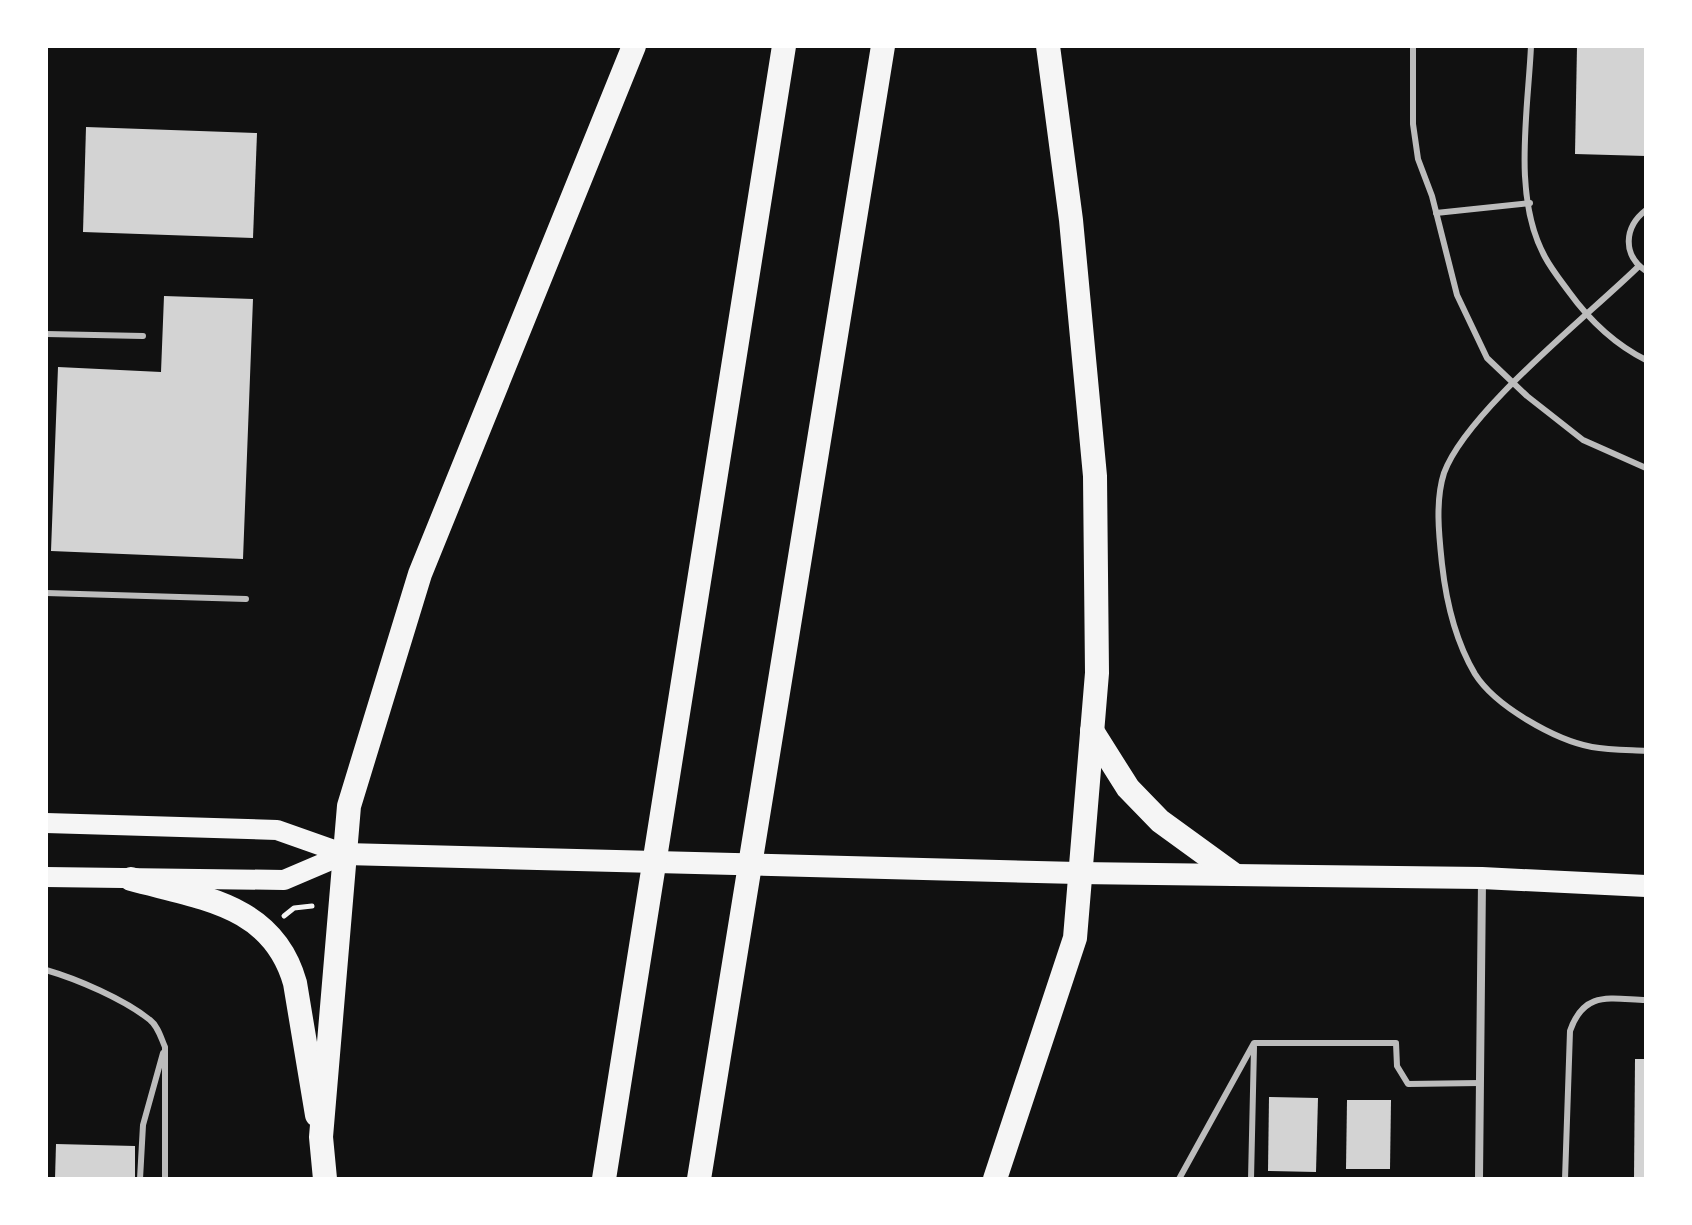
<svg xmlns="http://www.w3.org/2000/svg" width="1692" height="1225" font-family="'Nunito Sans',sans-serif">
<rect width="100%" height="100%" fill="#111"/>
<g fill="#d3d3d3">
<path d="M1577,46H1646V156L1575,154Z"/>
<path d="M86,127L257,133L253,238L83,232Z"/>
<path d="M164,296L253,299L243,559L51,551L58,367L161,372Z"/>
<path d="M1635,1059H1646V1179H1634Z"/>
<path d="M1269,1097L1318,1098L1316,1172L1268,1171Z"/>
<path d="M1347,1100H1391L1390,1169H1346Z"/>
<path d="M56,1144L135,1146V1179H55Z"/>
</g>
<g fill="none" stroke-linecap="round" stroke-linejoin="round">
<path stroke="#f5f5f5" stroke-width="5" d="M284,916L294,908L312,906"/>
<g stroke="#bcbcbc" stroke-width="6">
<path d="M1413,46V124L1418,159L1432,196L1457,295L1487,358L1527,396L1583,440L1646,468"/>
<path d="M1531,46C1528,112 1512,197 1545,257C1552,270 1561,281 1569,292C1590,321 1614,344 1646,360"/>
<path d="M1646,210C1624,227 1622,255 1646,271"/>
<path d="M1436,213L1530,203"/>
<path d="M1639,266C1588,316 1467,411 1444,473C1435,501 1439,536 1442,564C1446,600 1456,642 1475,674C1495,706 1555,740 1592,747C1609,750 1628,750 1646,751"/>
<path d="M46,334L143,336"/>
<path d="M46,593L246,599"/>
<path d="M46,970C77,979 124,999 150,1020C158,1026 161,1038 165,1047V1179"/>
<path d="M140,1179L143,1125L163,1053"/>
<path d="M1179,1179L1254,1043H1396L1397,1066L1408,1084L1480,1083"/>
<path d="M1251,1179L1254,1047"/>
<path d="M1565,1179L1570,1031C1584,990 1610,999 1646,1000"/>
</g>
<path stroke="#bcbcbc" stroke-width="8" d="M1479,1179L1482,880"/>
<g stroke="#f5f5f5" stroke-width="20">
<path d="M46,823L277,830L345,854"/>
<path d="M46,877L284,880L345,854"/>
</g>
<path stroke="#f5f5f5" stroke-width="22" d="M345,854L1078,873L1482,878L1646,886"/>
<g stroke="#f5f5f5" stroke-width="24">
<path d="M1092,731L1128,788L1160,821L1233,874"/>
<path d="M131,879C201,898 273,904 295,983L317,1115"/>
<path d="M325,1179L321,1137L349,806L420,574L634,46"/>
<path d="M604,1179L784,46"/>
<path d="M699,1179L883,46"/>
<path d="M995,1179L1075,938L1097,673L1095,476L1071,220L1048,46"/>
</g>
</g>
<rect width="1692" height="1225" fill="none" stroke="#ffffff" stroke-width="96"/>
</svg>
